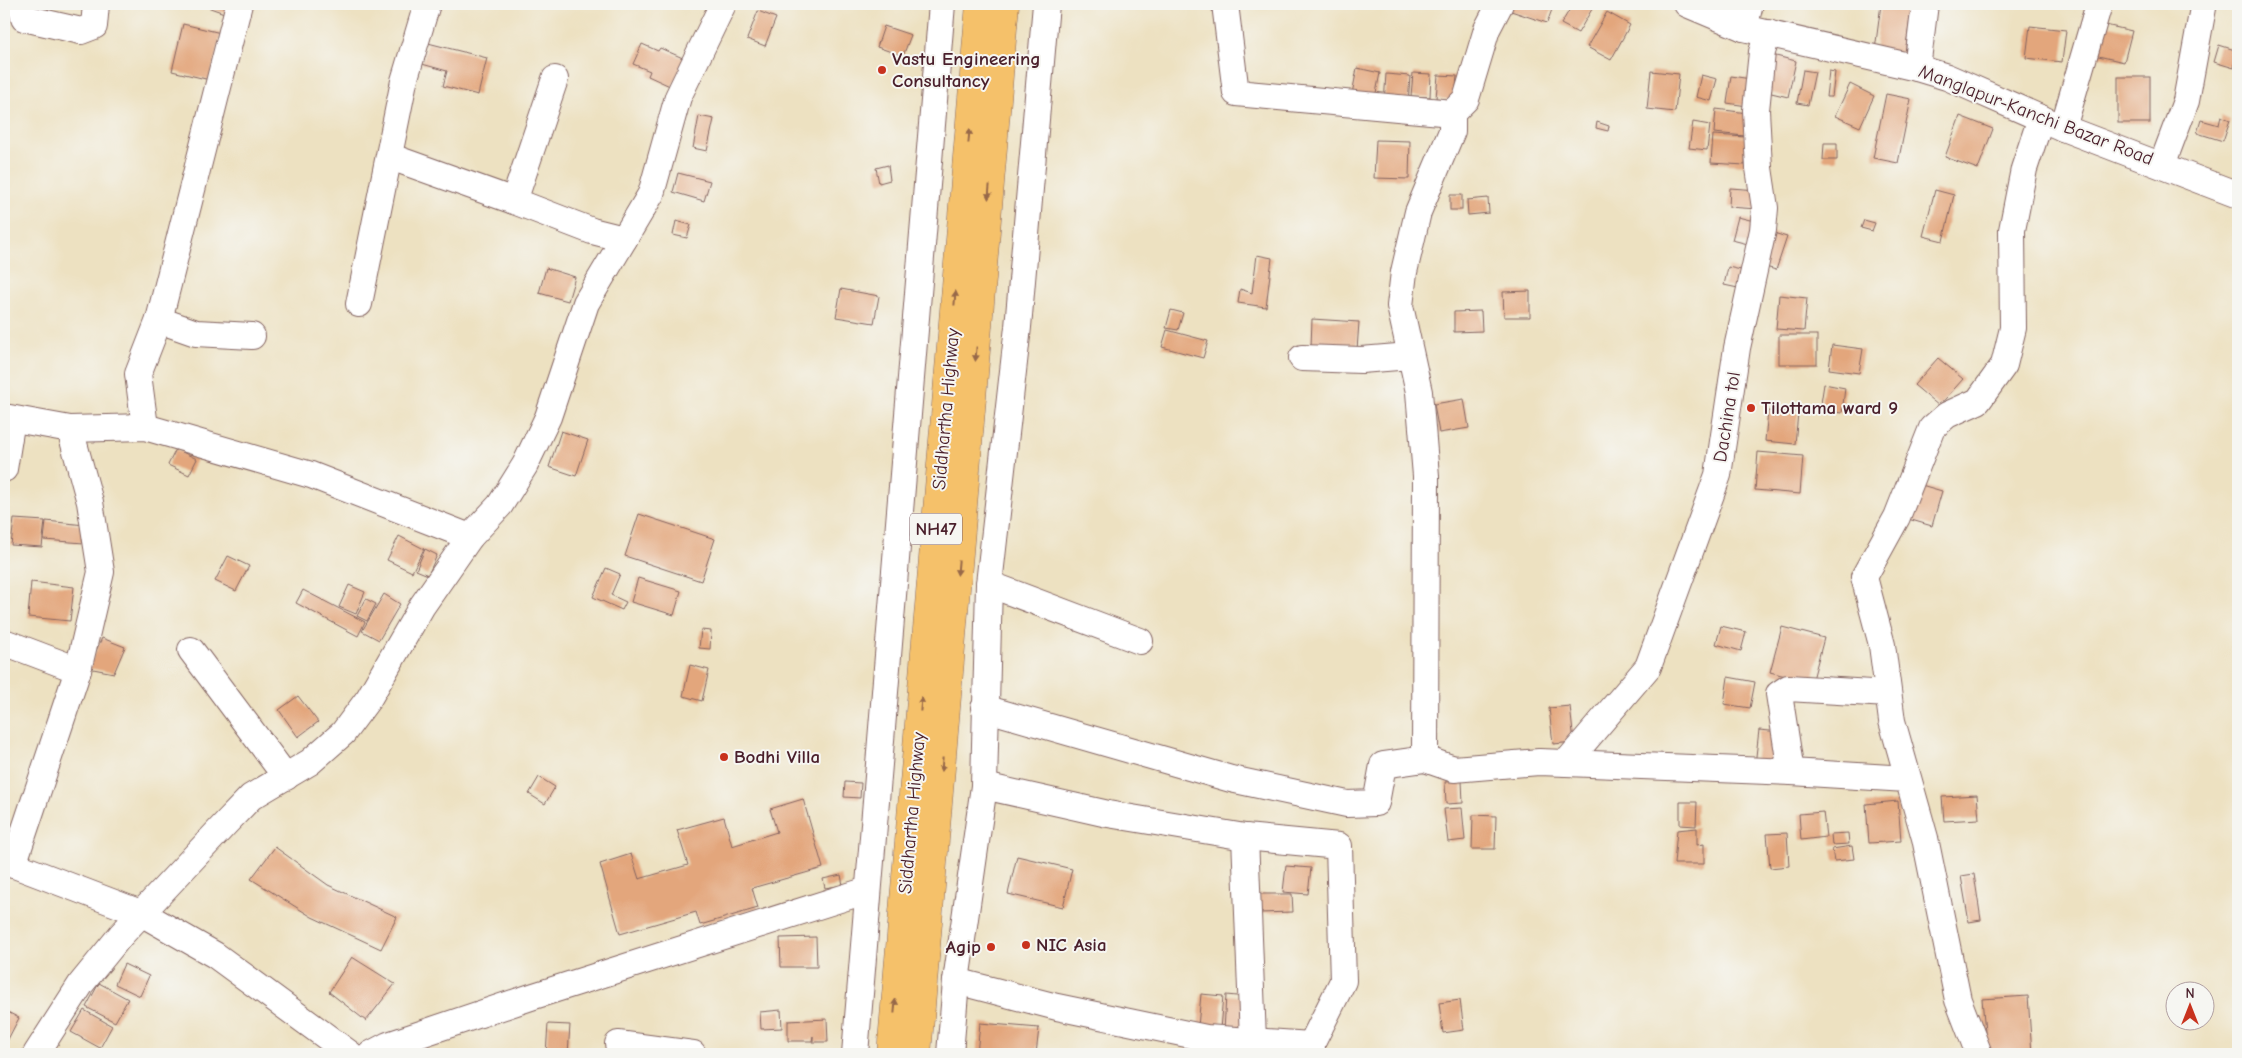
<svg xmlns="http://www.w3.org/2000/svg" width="2242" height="1058" font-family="'Comic Neue',sans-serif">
<rect width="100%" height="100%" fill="#f6f6f2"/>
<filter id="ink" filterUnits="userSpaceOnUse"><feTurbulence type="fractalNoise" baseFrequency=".02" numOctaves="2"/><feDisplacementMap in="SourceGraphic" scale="10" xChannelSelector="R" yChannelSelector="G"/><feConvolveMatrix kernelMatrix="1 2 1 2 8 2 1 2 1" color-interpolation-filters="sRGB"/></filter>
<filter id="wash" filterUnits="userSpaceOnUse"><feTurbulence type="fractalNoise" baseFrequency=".0096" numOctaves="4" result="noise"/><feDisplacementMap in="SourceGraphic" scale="20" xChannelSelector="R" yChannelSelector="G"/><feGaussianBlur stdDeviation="1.12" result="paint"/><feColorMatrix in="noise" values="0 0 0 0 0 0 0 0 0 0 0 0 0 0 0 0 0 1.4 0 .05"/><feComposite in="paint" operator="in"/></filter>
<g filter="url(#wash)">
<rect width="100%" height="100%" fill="#ede1c1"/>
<g id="blocks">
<g fill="#e3a67c">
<path d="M199,4H231L227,14Z"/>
<path d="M1240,4H1275V5L1240,6Z"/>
<path d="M1510,4H1554L1547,23L1508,10Z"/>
<path d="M1573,4H1595L1578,33L1561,24Z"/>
<path d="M1881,4H1912L1905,54L1875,50Z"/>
<path d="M758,11L776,18L765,46L747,39Z"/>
<path d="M1607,12L1630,25L1611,60L1587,47Z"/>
<path d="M183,24L221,33L210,80L172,71Z"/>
<path d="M2101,24L2132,31L2124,62L2094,55Z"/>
<path d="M884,26L911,35L903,56L877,47Z"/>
<path d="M2030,26L2066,30L2062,62L2026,58Z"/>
<path d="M428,43L487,58L478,95L443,86L447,71L422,64Z"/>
<path d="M642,44L658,51L660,48L685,59L672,87L648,76L650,71L633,64Z"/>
<path d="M2219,45L2238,51L2234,68L2214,62Z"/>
<path d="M1772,55L1796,61L1788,97L1763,91Z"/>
<path d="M1357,68L1380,73L1375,98L1352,94Z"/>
<path d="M1803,70L1815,72L1808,105L1797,103Z"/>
<path d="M1651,71L1679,74L1675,112L1647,109Z"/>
<path d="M1829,71L1835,72L1832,97H1826Z"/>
<path d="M1413,73L1431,74L1430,97L1411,96Z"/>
<path d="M1386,74L1410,76L1408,105L1384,103Z"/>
<path d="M1438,75L1457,76L1455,100L1436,98Z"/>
<path d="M1701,75L1717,79L1711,101L1696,97Z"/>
<path d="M1731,76L1751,79L1747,106L1727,103Z"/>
<rect x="2118" y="77" width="32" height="46"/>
<path d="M1850,84L1874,96L1860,127L1835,116Z"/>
<path d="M1886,94L1911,99L1898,163L1873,158Z"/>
<path d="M1716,109L1748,113L1745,136L1714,133Z"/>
<path d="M699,116L714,119L707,151L693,148Z"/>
<path d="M1960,116L1993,129L1978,169L1945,157Z"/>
<path d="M2221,116L2230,120L2223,141L2197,133L2201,120L2219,125Z"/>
<path d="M1597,122L1609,126L1608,131L1596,128Z"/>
<path d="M1693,122L1710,125L1707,150L1689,148Z"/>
<path d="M1713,135L1746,137L1745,165L1711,163Z"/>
<path d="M1376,140L1410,141L1409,179L1374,178Z"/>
<path d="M1824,143H1837V160H1823Z"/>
<path d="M888,165L890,180L879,183L876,168Z"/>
<path d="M678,173L710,181L704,201L673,192Z"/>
<path d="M1730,188L1758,190L1757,209L1729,207Z"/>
<path d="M1935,190L1954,195L1943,241L1923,236Z"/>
<rect x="1450" y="195" width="12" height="15"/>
<path d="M1488,198L1489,213L1468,215L1467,200Z"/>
<path d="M1738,217L1758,222L1752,245L1732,240Z"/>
<path d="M1864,220L1875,223L1872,231L1861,228Z"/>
<path d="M676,221L691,225L687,238L673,235Z"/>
<path d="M1770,232L1787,237L1776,270L1759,265Z"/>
<path d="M1257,255L1272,258L1266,307L1238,303L1240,289L1252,293Z"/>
<path d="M1728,267L1741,270L1738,288L1724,285Z"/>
<path d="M546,268L575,277L568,301L539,293Z"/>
<path d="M841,289L879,296L874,323L836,317Z"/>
<path d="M1530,291V317H1504L1503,292Z"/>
<path d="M1779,295L1807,298L1804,331L1776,329Z"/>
<path d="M1171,310L1183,313L1178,330L1166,328Z"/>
<path d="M1481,311L1482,331L1454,332V312Z"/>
<path d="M1312,319L1359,322L1357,350L1311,347Z"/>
<path d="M1167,330L1208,341L1203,358L1162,347Z"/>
<rect x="1779" y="335" width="38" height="29"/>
<path d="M1832,345L1863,349L1859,373L1829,369Z"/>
<path d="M1938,358L1963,379L1939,406L1914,385Z"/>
<path d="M1824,384L1845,388L1842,413L1820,410Z"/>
<path d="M1464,399L1469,428L1439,433L1434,404Z"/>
<path d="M1768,411L1798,413L1795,444L1765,441Z"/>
<path d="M561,431L588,440L576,476L549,467Z"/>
<path d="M176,449L197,459L189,475L168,465Z"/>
<path d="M1758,452L1803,456L1800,494L1755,490Z"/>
<path d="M1918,484L1942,491L1932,526L1908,519Z"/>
<path d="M639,514L715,539L701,581L625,556Z"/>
<path d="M14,519L45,521L42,547L11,545Z"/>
<path d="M46,521L85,525L84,543L44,540Z"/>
<path d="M399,536L424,549L412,572L387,560Z"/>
<path d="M425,549L437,555L428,575L416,570Z"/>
<path d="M228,556L249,566L236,591L215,581Z"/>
<path d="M606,568L620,574L611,595L626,602L622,610L593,597Z"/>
<path d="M638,578L681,591L674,615L631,602Z"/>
<path d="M31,582L74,587L70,621L28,617Z"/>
<path d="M349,585L365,592L356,614L339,607Z"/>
<path d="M303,590L365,622L358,636L296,603Z"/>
<path d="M384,594L400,604L379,640L362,631Z"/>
<path d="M366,599L376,604L367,621L357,616Z"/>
<path d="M1721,626L1746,632L1741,651L1716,644Z"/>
<path d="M1782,627L1824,638L1812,683L1770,672Z"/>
<path d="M701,630L711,631L710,649L699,648Z"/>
<path d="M102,638L125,647L114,673L88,668Z"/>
<path d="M690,665L709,670L702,701L683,696Z"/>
<path d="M1728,677L1755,682L1750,708L1724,704Z"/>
<path d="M298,696L318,722L298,737L279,710Z"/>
<path d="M1570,706L1574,742L1553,744L1549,708Z"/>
<path d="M1759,730L1781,732L1776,767L1755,765Z"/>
<path d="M539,777L555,787L545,804L529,794Z"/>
<path d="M1462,781L1463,803L1446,804L1445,782Z"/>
<path d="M845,782L861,783L860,798L844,797Z"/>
<path d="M1977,795L1979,819L1944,821L1942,797Z"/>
<path d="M803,799L823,868L752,888L758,908L700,925L696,912L620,934L600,864L631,854L639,879L688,865L677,830L724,817L732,846L777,832L770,809Z"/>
<path d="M1898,801L1901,841L1869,843L1866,804Z"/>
<path d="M1680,802H1697L1696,826L1680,825Z"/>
<path d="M1462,808L1465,840L1448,842L1444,809Z"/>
<path d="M1823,812L1826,837L1801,840L1799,814Z"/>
<path d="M1473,815L1496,816L1495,849H1472Z"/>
<path d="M1697,828V845L1704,844V864H1674L1677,830Z"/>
<path d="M1787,833L1789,866L1770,868L1767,834Z"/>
<path d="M1848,833L1849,844L1832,845L1831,834Z"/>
<path d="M1852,846L1854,859L1834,861L1832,849Z"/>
<path d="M275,847L328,885L397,917L381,949L312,917L251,879Z"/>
<path d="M1017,856L1072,869L1063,907L1008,894Z"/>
<path d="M1286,866L1311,868L1308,894L1283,892Z"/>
<path d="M1974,874L1981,920L1969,922L1961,876Z"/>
<path d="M841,875L843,885L825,888L823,879Z"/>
<path d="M1259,894H1292L1293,912L1259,913Z"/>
<path d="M816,937L817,967H781L780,938Z"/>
<path d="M352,957L395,984L366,1021L329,992Z"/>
<path d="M124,964L149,976L140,996L115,984Z"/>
<path d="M99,983L128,999L115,1022L86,1007Z"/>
<path d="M1201,994L1223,996L1220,1029L1198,1027Z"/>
<path d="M1226,995L1247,997L1245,1032L1224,1031Z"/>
<path d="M2028,996L2032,1054H1987L1982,999Z"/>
<path d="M1460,1000L1464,1030L1443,1033L1439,1003Z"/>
<path d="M4,1010L19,1018L4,1047Z"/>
<path d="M84,1010L112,1026L100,1048L71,1032Z"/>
<path d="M781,1010L782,1028L761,1029L760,1012Z"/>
<path d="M827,1019L828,1042H813V1036L812,1041H788V1021Z"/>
<path d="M980,1023L1039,1028L1036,1054H977Z"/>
<path d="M548,1024L570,1025L568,1054H546Z"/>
</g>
</g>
</g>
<g filter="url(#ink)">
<use href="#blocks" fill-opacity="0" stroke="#836360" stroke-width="1"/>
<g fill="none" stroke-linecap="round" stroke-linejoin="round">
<defs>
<g id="minor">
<path d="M21,4L24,18L81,31L94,26L96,4"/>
<path d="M1225,4L1236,93L1452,113"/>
<path d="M1687,4L1744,28L1917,68L1947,77L2063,128L2238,195"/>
<path d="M1744,28L1750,4"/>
<path d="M1917,68L1925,4"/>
<path d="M2063,128L2099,4"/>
<path d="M391,157L514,201L592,231L624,239"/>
<path d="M2162,165L2186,101L2203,8"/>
<path d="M514,201L555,79"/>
<path d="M359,304L404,81L427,4"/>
<path d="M159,320L196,333L252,336"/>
<path d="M1302,358L1361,360L1410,356"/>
<path d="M4,417L70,429L145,427L311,475L470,537"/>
<path d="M145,427L138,374L159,320L239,4"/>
<path d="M4,469L12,419"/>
<path d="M989,584L1140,641"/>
<path d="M4,642L78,670"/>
<path d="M191,650L286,777"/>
<path d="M984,708L1231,779L1347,804L1376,803L1383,765L1425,759L1454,769L1539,762L1566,763L1791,772L1907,779"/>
<path d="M1425,759L1426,476L1419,392L1400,306L1404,272L1418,212L1452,131V113L1466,99L1487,29L1500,4"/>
<path d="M1566,763L1648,667L1718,475L1737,348L1763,230L1765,208L1759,168L1756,110L1762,52L1768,33"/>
<path d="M1791,772L1779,694L1788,688L1888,694"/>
<path d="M984,786L1108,814L1245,837L1339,846L1343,981L1311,1045"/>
<path d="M1245,837L1253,1040"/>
<path d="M4,861L143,914L215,955L350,1054"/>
<path d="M13,865L78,670L101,572L90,502L70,429"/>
<path d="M956,981L1057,1007L1206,1038L1311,1045L1313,1054"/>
<path d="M618,1044L693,1054"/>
<path d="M36,1054L81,984L121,935L226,823L251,797L310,762L343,733L369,698L422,606L470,537L500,505L525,465L548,417L586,303L651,194L678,97L723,4"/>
<path d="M371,1054L388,1045L534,996L868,890"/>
<path d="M855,1054L942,4"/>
<path d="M950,1054L956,981L984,786L989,584L1018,327L1046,4"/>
<path d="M1979,1054L1958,1000L1925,838L1892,721L1882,645L1864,577L1897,517L1932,428L1947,415L1978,401L2004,365L2013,328L2012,230L2024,169L2041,118"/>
</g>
<g id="highway">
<path d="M891,1054L980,4"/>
<path d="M917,1054L1005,4"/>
</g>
</defs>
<use href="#minor" stroke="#836360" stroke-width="28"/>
<use href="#highway" stroke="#836360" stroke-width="29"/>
<use href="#minor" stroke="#fff" stroke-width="26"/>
<use href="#highway" stroke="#f5c16b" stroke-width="28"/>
</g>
<defs><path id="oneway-solid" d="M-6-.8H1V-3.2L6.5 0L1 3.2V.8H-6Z" transform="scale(1.25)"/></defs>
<g fill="#976848">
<use href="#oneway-solid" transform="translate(969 136) rotate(-85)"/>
<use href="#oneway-solid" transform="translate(989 192) rotate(95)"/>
<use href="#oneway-solid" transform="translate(955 298) rotate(-85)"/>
<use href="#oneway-solid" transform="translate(976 354) rotate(95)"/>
<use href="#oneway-solid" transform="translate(958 568) rotate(95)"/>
<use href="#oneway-solid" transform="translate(921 704) rotate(-85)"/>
<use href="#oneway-solid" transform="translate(942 765) rotate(95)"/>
<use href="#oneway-solid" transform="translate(895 1006) rotate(-85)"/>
</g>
</g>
<g fill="#c8321e" stroke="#f6f6f2" stroke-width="2">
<circle cx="882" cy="70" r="5"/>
<circle cx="1751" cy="408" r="5"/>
<circle cx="724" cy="757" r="5"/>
<circle cx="1026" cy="945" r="5"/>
<circle cx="991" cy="947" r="5"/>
</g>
<g text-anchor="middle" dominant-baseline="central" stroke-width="4" stroke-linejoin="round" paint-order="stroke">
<rect fill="#f6f6f2" stroke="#7e6067" stroke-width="1" x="910" y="513.5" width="52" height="31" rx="4"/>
<g font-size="18" font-weight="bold" fill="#4a1f2b">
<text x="936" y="529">NH47</text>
</g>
<g font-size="19" font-weight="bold" fill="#4a1f2b" stroke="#f6f6f2" text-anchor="start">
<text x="892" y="59">Vastu Engineering<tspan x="892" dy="22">Consultancy</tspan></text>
<text x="1761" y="408">Tilottama ward 9</text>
<text x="734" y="757">Bodhi Villa</text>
<text x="1036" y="945">NIC Asia</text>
<text x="981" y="947" text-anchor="end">Agip</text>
</g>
<g font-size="19" fill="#4a1f2b" stroke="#f6f6f2">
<text transform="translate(2036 115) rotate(21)">Manglapur-Kanchi Bazar Road</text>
<text transform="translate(946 409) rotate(-85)">Siddhartha Highway</text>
<text transform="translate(1727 417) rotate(-81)">Dachina tol</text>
<text transform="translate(912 813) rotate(-85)">Siddhartha Highway</text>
</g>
</g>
<rect width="2242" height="1058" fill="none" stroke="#f6f6f2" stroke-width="20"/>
<g transform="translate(2190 1006)"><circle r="24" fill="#f6f6f2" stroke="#b1a0a2"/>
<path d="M0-4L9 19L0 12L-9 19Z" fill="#c8321e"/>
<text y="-8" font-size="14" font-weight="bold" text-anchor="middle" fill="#4a1f2b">N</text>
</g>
</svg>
